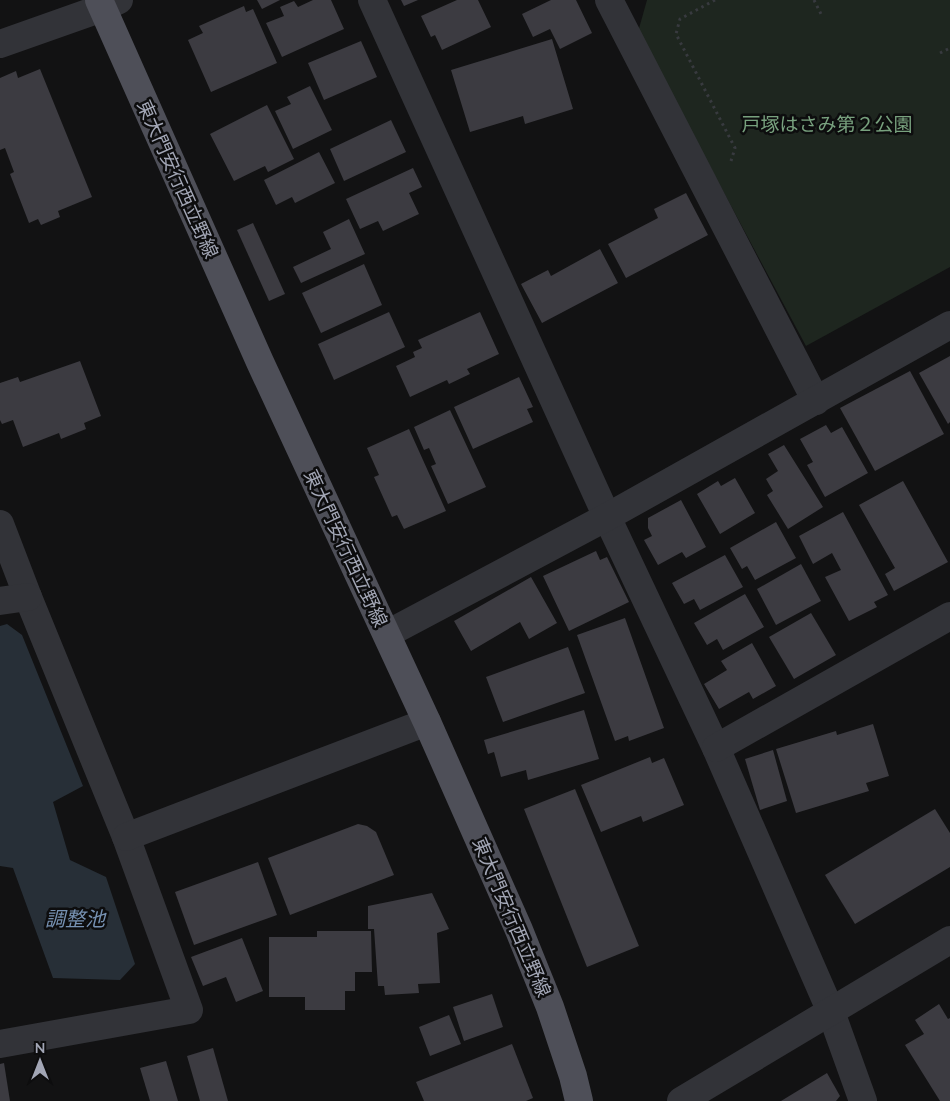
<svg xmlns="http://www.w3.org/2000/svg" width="950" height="1101" font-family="Mulish,'Noto Sans JP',sans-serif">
<rect width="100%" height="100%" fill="#121213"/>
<path fill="#1e261f" d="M647,0H950V267L806,346L638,32Z"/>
<path fill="#272f37" d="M7,624L22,635L83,786L53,802L70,860L106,877L135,964L120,980L53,978L13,868L0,866V626Z"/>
<g fill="#3c3b41">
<path d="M257,0H280L262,9Z"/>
<path d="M313,0H331L344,29L282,57L266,23L284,16L280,7L294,1L298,7Z"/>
<path d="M401,0H418L404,6Z"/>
<path d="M457,0H478L491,27L442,50L435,35L431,37L421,16Z"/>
<path d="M551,0H576L592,33L560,49L550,29L533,37L522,14Z"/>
<path d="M244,6L246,12L253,9L277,63L211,92L188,40L203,33L199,26Z"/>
<path d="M552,39L573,109L525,124L523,116L470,132L451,70Z"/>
<path d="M361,41L377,77L324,100L308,63Z"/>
<path d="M40,69L92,197L58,211L60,217L41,225L38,219L29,223L10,174L14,172L5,148L0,150V78L16,71L18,78Z"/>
<path d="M310,86L332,130L293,149L275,111L291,104L287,97Z"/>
<path d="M267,105L294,159L268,172L265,166L234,181L210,134Z"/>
<path d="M391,120L406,152L344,181L330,149Z"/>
<path d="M319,152L335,183L295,203L292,197L276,205L264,180Z"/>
<path d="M413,168L422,187L409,193L419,214L383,231L378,221L360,229L346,199Z"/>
<path d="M686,193L708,235L626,278L608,244L658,218L654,209Z"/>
<path d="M349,219L365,254L301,283L293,267L331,249L323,232Z"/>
<path d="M253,223L285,294L269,301L237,230Z"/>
<path d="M600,249L618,283L542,323L521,284L548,270L551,276Z"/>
<path d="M364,264L382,305L321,333L302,293Z"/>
<path d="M389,312L405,347L334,380L318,344Z"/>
<path d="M480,312L499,354L467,369L470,374L449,384L447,380L410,397L396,366L415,357L413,352L422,348L418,340Z"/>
<path d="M950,356V422L948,424L919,373Z"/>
<path d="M80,361L101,416L84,423L86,429L61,439L59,433L23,447L13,420L2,424L0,420V383L18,377L20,382Z"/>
<path d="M910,371L944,434L875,471L840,408Z"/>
<path d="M519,377L533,407L527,409L533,422L473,449L454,407Z"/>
<path d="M450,410L486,487L448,504L431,466L436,464L429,448L424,450L414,427Z"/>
<path d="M826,425L831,433L842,427L868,473L825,497L807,465L813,462L800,439Z"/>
<path d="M409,429L446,511L404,529L397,515L392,517L374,477L379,475L367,448Z"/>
<path d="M784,445L823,507L788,529L767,495L773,491L766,479L778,471L768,454Z"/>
<path d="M735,478L755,513L720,534L697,494L718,481L721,486Z"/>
<path d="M903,481L948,562L894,591L885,574L895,568L859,505Z"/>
<path d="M681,500L706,547L686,558L682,552L658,565L644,540L652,536L648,528V518Z"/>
<path d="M843,512L888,595L874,602L877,607L849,621L825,577L841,570L832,553L813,564L799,536Z"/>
<path d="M776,522L796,558L755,580L747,566L742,569L730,548Z"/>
<path d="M596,551L600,560L607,557L629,602L569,631L543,576Z"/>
<path d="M725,555L743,587L700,610L694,599L684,604L672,583Z"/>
<path d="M801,564L821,601L776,625L757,589Z"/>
<path d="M531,577L557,623L529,639L520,622L471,651L454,621Z"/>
<path d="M745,594L764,627L723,650L717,639L707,645L694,623Z"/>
<path d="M811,613L836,655L794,679L769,637Z"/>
<path d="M625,618L664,728L629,741L628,736L615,741L577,635Z"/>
<path d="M752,643L776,686L753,699L749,692L719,709L704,684L727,670L721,661Z"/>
<path d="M568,647L585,693L503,722L486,677Z"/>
<path d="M584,710L599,759L528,780L526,770L501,777L494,752L488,754L484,740Z"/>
<path d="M873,724L889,776L866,783L869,791L796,813L776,749L836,731L837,735Z"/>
<path d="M773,750L787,801L760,810L745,759Z"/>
<path d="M650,757L652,763L664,758L684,805L643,822L641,816L601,832L581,785Z"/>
<path d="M575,789L639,946L587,967L524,809Z"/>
<path d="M935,809L950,833V867L855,924L825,875Z"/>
<path d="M358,824L367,826L376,832L394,875L290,915L268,858Z"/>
<path d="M258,862L277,915L194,945L175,892Z"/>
<path d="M432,893L449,929L437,933L440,983L418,984L419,993L385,995L384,986H378L374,929H368V906Z"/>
<path d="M317,931H371L372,972H355V991H345V1010H305V997H269V937H317Z"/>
<path d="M242,938L263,991L236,1002L226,977L203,986L191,957Z"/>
<path d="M492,994L503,1027L464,1041L453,1007Z"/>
<path d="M939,1004L948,1019L950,1018V1101H940L905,1045L924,1034L915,1020Z"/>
<path d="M449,1015L461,1044L430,1056L419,1027Z"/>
<path d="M512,1044L533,1098L526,1101H424L416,1082Z"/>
<path d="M213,1048L228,1101H200L187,1056Z"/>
<path d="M166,1061L178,1101H150L140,1068Z"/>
<path d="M4,1063L10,1101H0V1064Z"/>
<path d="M827,1073L840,1096L836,1101H781Z"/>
</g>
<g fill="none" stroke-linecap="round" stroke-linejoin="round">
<g stroke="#383a3f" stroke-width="3" stroke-dasharray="2.5 4" stroke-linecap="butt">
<path d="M715,0L680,19L676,34L735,148L731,161"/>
<path d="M814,0L822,16"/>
<path d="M940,53L950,48"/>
</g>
<g stroke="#323338" stroke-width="28">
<path d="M372,0L607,517L716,748L831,1012L863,1101"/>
<path d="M609,0L816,401"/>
<path d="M0,44L102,8L119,0"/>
<path d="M0,524L28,597L126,837L189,1010L0,1044"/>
<path d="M0,601L28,597"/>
<path d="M387,634L607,517L950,325"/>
<path d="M716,748L950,616"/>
<path d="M126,837L427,722"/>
<path d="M681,1101L950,940"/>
</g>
<path stroke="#4e4f58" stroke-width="28" d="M99,0L260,362L427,722L519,930L550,1007L573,1076L579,1101"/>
</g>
<g text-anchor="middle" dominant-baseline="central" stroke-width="5" stroke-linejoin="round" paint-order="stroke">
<g font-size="19" fill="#78a17e" stroke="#0d0d0e">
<text x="827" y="124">戸塚はさみ第２公園</text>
</g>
<g font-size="19" fill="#a2a6b5" stroke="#0d0d0e">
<text transform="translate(178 179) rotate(66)">東大門安行西立野線</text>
<text transform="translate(346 548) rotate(65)">東大門安行西立野線</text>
<text transform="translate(512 917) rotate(67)">東大門安行西立野線</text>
</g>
<g font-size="20" font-style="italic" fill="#7691b2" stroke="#0d0d0e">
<text x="75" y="918">調整池</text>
</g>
</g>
<g transform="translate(40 1061)" stroke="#0d0d0e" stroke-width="4" paint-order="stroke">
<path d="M0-4L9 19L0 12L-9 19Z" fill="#a2a6b5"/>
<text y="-8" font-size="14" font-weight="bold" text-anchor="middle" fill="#a2a6b5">N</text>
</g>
</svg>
